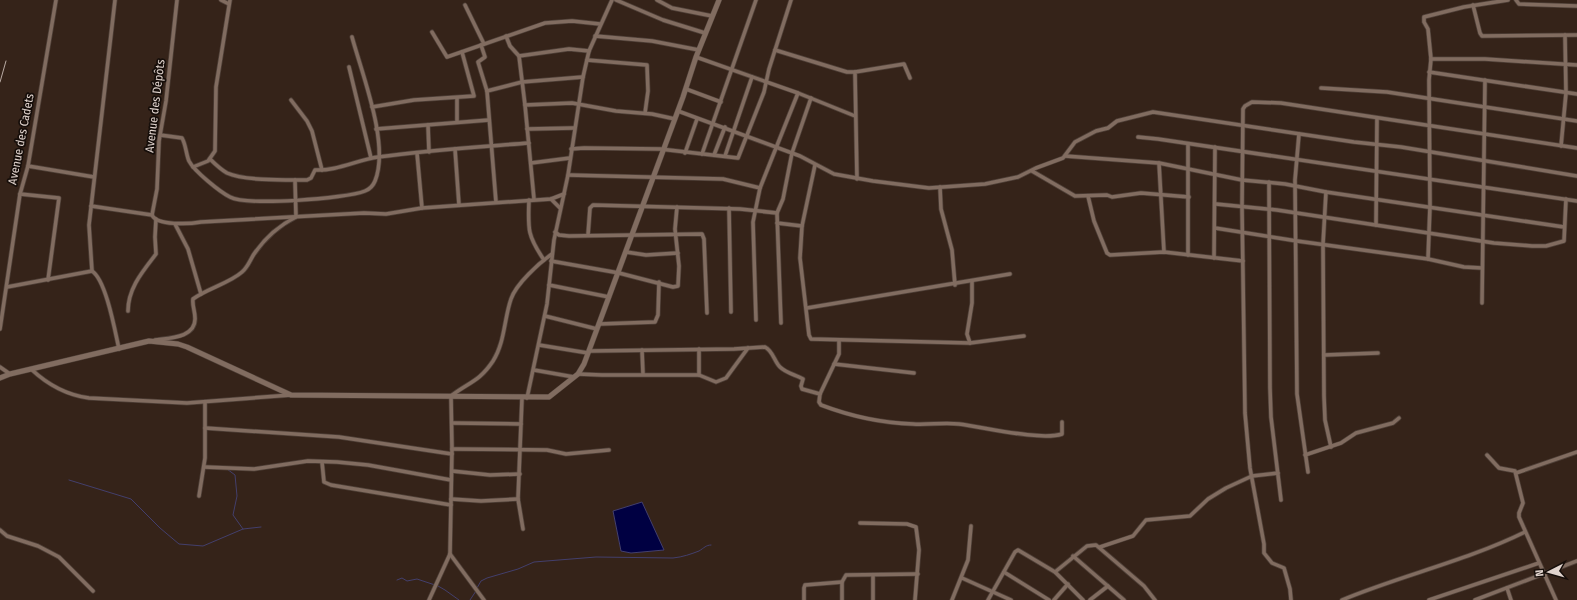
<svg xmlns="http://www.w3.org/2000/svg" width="1577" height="600" font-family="'Fira Sans Condensed',sans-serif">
<rect width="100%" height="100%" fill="#352319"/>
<path fill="#000042" stroke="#433f6c" d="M642,502L664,550L631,553L621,551L613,511Z"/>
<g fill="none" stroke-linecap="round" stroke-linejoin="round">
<g stroke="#433f6c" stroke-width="1">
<path d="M227,469L235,475L237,496L233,515L243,529"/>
<path d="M69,480L131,499L160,528L179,544L203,546L243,529L261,527"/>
<path d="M397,580L402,578L407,581L417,579L435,585"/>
<path d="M438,586L445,590L459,600"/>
<path d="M477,588L481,581L487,578L518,569L534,562L596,557L673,558C683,557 691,554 699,551C704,548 706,545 711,545"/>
<path d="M470,600L476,591"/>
</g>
<defs>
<g id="street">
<path d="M115,0L89,225L92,271C106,280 115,331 119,349"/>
<path d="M221,0L229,4"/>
<path d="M616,0L663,20L705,33"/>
<path d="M657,0L672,8L712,16"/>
<path d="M1516,0L1519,4L1577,6"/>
<path d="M465,5L484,44"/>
<path d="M1473,5L1480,33L1482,36L1577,35"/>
<path d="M432,32L447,57L545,23L572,21L600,24"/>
<path d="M506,36L510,46L519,56L525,105L534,199"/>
<path d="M595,36L652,41L699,50"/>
<path d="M481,45L485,57L478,62L487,91L496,202"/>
<path d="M775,50L847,72H855"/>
<path d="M519,56L569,49L589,51"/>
<path d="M696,57L798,93L855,116"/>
<path d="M1431,59L1428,29L1424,22V17L1464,7L1508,0"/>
<path d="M587,60L647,65L648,91L645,113"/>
<path d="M349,67L371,158"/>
<path d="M1429,72L1577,94"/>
<path d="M1321,88L1387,92L1577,121"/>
<path d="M686,89L721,102"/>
<path d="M487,91L522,82L583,77"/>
<path d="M291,100L307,121L312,131L322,170"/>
<path d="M525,105L572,103L616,111L652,114L675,119"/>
<path d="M372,107L414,100L474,96L462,52"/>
<path d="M678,111L800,156L834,174L873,181L929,188L985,184L1018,177L1036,168L1063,158L1075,142L1096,131L1108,128L1117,121L1153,112L1354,142L1401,147L1577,176"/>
<path d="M457,122V98"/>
<path d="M428,125L429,152"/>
<path d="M376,129L489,120"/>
<path d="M527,129L574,128"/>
<path d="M1299,134L1295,180L1297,394L1308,472"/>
<path d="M160,135L182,138C186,145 186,154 189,161C194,171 220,192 230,197C247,206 345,199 365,191C370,189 373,186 375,181C390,144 362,74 352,37"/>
<path d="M1138,137L1158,139L1577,201"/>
<path d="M1561,146L1566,93L1565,35"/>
<path d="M455,149L459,205"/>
<path d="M571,149L584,148L660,149L738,158L764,92L769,69L791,0"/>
<path d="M417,153L422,208"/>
<path d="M685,153L697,119"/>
<path d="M702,154L756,0"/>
<path d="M714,155L725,127"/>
<path d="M725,156L752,77"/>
<path d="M1065,156L1159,163L1242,180L1285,184L1326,192L1564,227"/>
<path d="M210,159C215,164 220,169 227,173C245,181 287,180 307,180L311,178L315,170C337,171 357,160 378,157C428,150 478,147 529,143"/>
<path d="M531,163L570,158"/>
<path d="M1159,163L1164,252"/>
<path d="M815,165L802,226L800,258L809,335L811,339L970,343L1024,336"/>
<path d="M28,166L94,177"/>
<path d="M193,167L208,161L215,151L216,87L230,0"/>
<path d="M1032,171L1075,196L1107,195L1112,197L1141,193L1189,197"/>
<path d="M568,175L723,179L760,188"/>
<path d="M857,179L855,72L904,64L910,78"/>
<path d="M1269,182L1270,388L1271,417L1281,500"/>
<path d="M940,187L941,209L952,250L955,285"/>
<path d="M1326,192L1323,244L1324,396L1325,420L1331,447"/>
<path d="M20,194L59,198L48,280"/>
<path d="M1088,196L1094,221L1107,253L1110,255L1164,252L1243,261"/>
<path d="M551,199L560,208"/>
<path d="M529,200C528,229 527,235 544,260"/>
<path d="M1216,204L1277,210L1494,243L1532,246H1546L1564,241L1566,199"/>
<path d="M91,206L152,215C157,226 190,224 201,222L364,213L386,214L422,208L551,199L564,194"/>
<path d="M729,208L731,312"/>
<path d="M152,215L157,189L159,141L166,101L177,0"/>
<path d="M777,223L802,226"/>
<path d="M175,224L188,249L201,294"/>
<path d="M1376,225L1377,118"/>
<path d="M1215,228L1297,241L1428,259L1464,267L1482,268"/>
<path d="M555,232L559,235L569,236L702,234L704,239L707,313"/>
<path d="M588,235L590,208L593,205L740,209L777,213"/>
<path d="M626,252L646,255L678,253"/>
<path d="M1188,255V144"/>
<path d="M1214,258L1215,147"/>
<path d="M1428,259L1430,206L1429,80L1431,59H1485L1577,65"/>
<path d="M551,261L619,273L673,287L678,286L679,266L675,229L677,207"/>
<path d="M549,285L609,297"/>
<path d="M7,287L92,271"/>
<path d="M1482,303L1485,80"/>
<path d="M807,308L1010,274"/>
<path d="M128,311C128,288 143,271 156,254L155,237L156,219"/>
<path d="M545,316L597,329"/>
<path d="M756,320L753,222L760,188L798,93"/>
<path d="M781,323L777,213L783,199L792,153L811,98"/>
<path d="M599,324L655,322L658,315L659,282"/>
<path d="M0,329L20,194L28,166L56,0"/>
<path d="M155,340C169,338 196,338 195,318C195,311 192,305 193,299C206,289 230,283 242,272C248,267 250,260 254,254C265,238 278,226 296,217L295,180"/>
<path d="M970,343L967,334L972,303V281"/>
<path d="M539,345L588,353"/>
<path d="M699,349V375"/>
<path d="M642,350L643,374"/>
<path d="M589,351L734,349L765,347C773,351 774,361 780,367C786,373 796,375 803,379L801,386L802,389L820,394L819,402L821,405C850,416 882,423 913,424C929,425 944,422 959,424C984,427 1040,441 1062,434V422"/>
<path d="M1324,355L1378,353"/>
<path d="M834,364L914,373"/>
<path d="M0,367L10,374"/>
<path d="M31,369C48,385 66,395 89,398L187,403L291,395"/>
<path d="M534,370L574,377"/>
<path d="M578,374L602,375H699L716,382L726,378L748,348"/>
<path d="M820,394L839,354V341"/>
<path d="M522,398L518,499L523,529"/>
<path d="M527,398L547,304L554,240L568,175L583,77L589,51L612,0"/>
<path d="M452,423L521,424"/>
<path d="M205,428L339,437L452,454"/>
<path d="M452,449L547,450L566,454L609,450"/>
<path d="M1305,455L1341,443L1356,433L1393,423L1399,418"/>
<path d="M1487,455L1499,468L1515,471L1523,503L1519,513V517L1556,600"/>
<path d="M322,462L324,482L331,485L451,505"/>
<path d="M204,467L254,469L308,461L337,462L368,465L451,480"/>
<path d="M452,471L490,475L520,474"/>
<path d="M1516,473L1577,452"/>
<path d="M199,496L205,458V402"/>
<path d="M451,499L481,501L518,499"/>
<path d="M860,523L907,524L916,527L919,550L915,600"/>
<path d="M0,530L7,536L38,546L59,557L93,591"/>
<path d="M1100,547L1133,536L1146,520L1190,516L1208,499L1226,488L1252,476L1278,473"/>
<path d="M450,554L484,600"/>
<path d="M1073,556L1124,600"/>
<path d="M1004,572L1049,600"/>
<path d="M1055,572L1087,546L1096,545L1144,586L1155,600"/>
<path d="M962,578L1011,600"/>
<path d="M1507,588L1511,600"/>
<path d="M429,600L450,554L452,449L451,396C469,382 479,382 493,361C505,342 504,319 511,299C516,284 539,263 552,254"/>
<path d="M804,600V588L805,585L842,582"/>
<path d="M842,600V582L846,575L918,574"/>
<path d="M873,600V575"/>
<path d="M952,600L968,560L971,526"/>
<path d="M988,600L1015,552L1018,550L1055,572L1083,600"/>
<path d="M1054,600L1068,584"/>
<path d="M1090,600L1108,586"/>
<path d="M1291,600L1290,589L1284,568L1272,563L1264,553V544L1250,468L1245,413L1242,207L1243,109L1245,106L1252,102L1281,103L1577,148"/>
<path d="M1342,600C1402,575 1466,561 1525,532"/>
<path d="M1429,600L1539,563"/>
<path d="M1475,600L1577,561"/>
</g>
<path id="secondary" d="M0,378L10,374L149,341L178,344L187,347L291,395L549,397L578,374L584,364L683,97L696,57L719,0"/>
</defs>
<use href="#street" stroke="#4f4038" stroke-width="5"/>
<use href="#secondary" stroke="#4f4038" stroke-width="6"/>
<use href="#street" stroke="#816c60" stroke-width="3.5"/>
<use href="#secondary" stroke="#816c60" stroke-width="5"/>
<path stroke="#b9aba4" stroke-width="1" d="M0,82L6,61"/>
</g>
<g text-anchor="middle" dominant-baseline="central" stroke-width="3.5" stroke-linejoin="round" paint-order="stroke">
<g font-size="12" fill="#e0d3cd" stroke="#160e0a">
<text transform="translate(155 106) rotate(-83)">Avenue des Dépôts</text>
<text transform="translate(21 139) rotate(-79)">Avenue des Cadets</text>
</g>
</g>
<g transform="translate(1549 572) rotate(264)" stroke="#160e0a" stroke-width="3" paint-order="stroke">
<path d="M0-3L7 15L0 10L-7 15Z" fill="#e0d3cd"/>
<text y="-6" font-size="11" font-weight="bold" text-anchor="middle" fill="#e0d3cd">N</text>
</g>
</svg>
